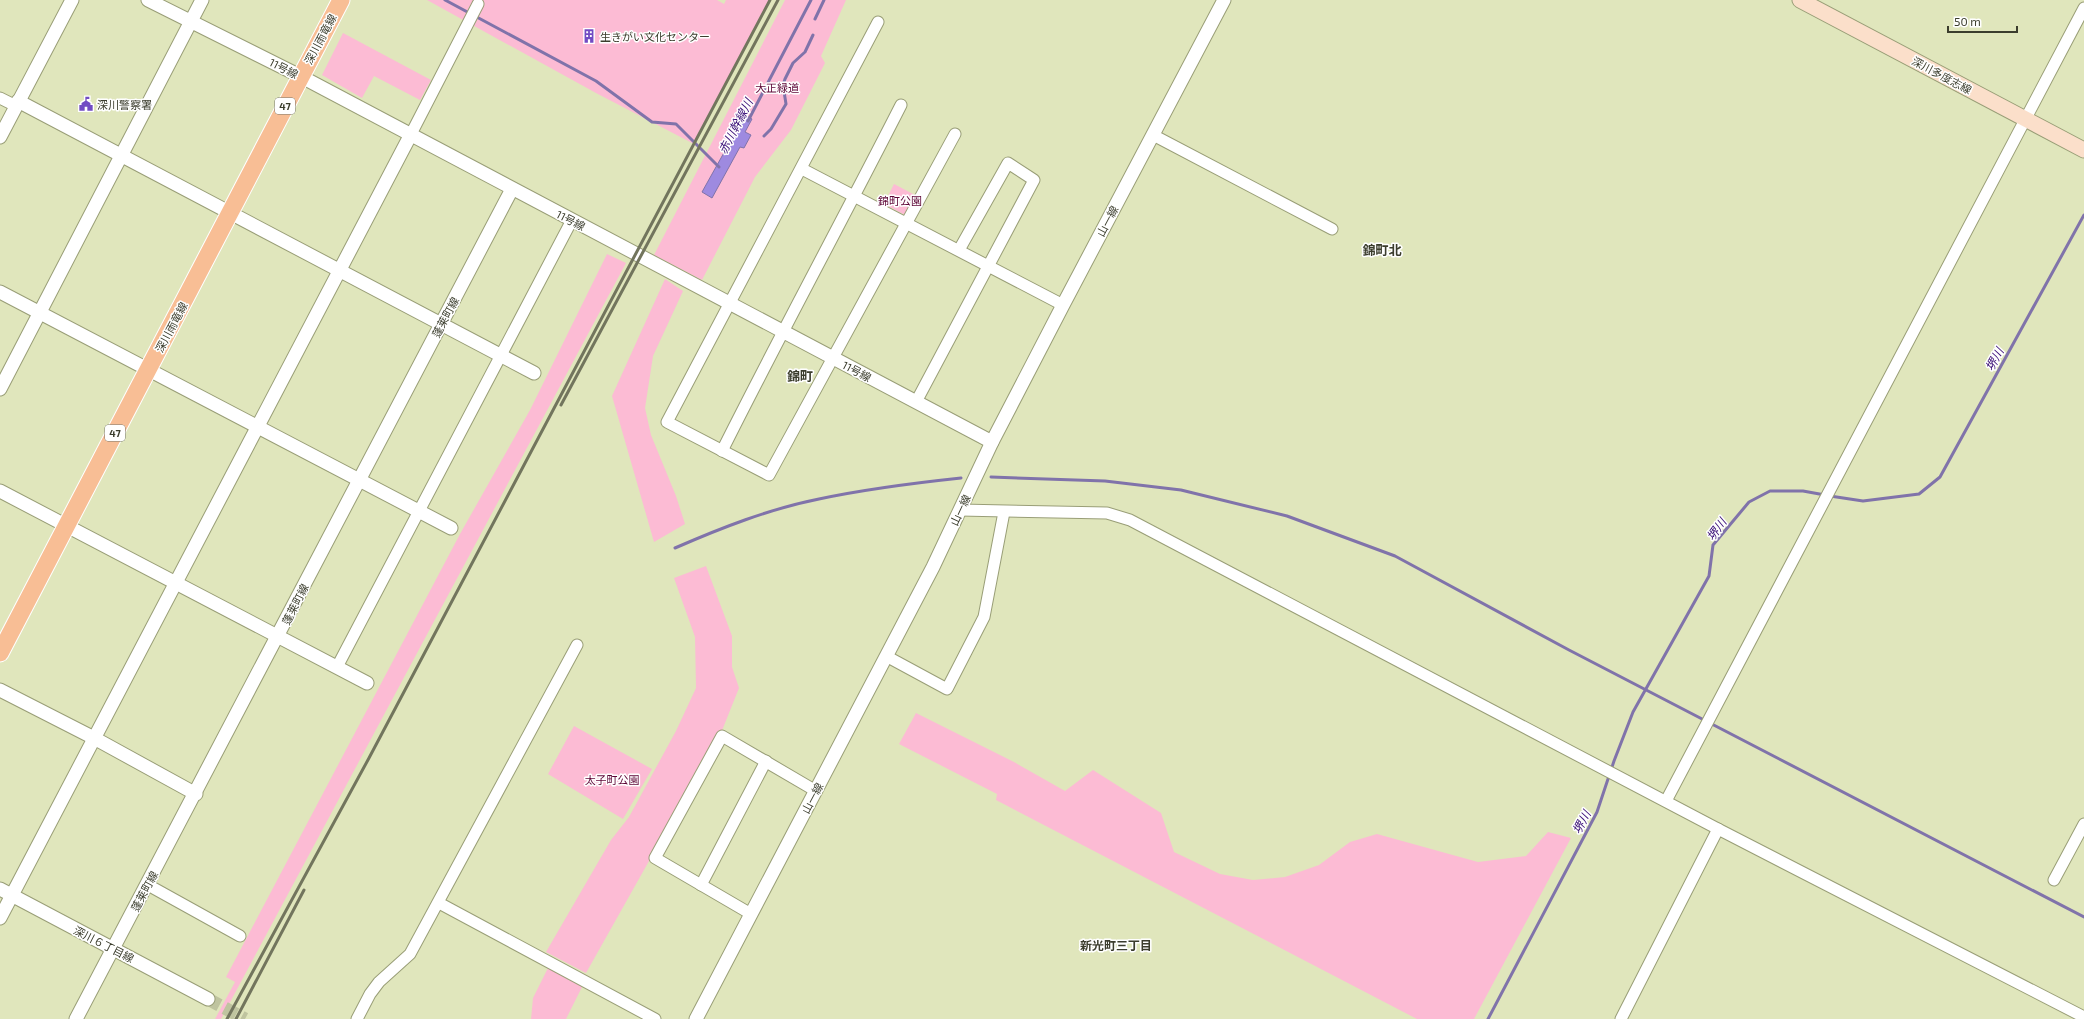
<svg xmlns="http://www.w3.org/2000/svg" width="2084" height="1019" font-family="'Exo 2','Noto Sans JP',sans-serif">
<rect width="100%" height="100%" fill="#e0e6bc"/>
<g fill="#fcbbd4">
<path d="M427,0H717L724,4L726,0H770L694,144L596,93Z"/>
<path d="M785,0H846L821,56L825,63L791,130L755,177L702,280L654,255Z"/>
<path d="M343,33L431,80L420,100L374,76L362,98L322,75Z"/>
<path d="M894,184L915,195L905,215L884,204Z"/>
<path d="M607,254L626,263L221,1019H215L235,982L226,977L460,534L530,410Z"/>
<path d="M665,279L683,291L653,356L645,408L651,435L676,496L685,524L654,542L612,396Z"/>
<path d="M706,566L732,636V667L739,688L721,733L586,973L546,952L611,840L629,817L676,731L696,688L695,637L674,578Z"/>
<path d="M916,713L1014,762L1065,791L1093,770L1161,813L1174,852L1220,874L1253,880L1285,877L1319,865L1350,842L1377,834L1478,862L1526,856L1548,832L1571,838L1474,1019H1417L996,800L997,794L899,744Z"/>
<path d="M574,726L652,769L623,819L548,774Z"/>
<path d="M548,968L583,985L566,1019H531L533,998Z"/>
</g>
<path fill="#9e8ae0" stroke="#8073aa" d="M745,115L752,119L745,132L751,135L744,148L740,147L712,198L702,192Z"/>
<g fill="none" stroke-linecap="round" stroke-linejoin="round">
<g stroke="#8073aa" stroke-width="3">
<path d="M445,0L596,81L652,122L676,124L719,167"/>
<path d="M815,19L824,0"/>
<path d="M748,121L811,0"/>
<path d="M764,136L771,129L786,104L783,85L785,79L793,63L805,52L813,35"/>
<path d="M991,477L1105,481L1181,490L1287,516L1395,556L1569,650L2084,917"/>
<path d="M1830,496L1863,501L1919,494L1940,477L2084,215"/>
<path d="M675,548C721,528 769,509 819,499C866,489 914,483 961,478"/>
<path d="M1488,1019L1597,812L1614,761L1633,712L1709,576L1713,545L1749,502L1770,491H1803L1825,495"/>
</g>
<path stroke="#bfc49f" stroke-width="13" stroke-dasharray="13 6" stroke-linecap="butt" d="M208,999L245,1019"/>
<defs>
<g id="minor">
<path d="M878,22L667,422L769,475L955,134"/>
<path d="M0,98L16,106"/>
<path d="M1153,135L1332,229"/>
<path d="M410,136L478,4"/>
<path d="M802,169L1063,305"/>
<path d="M916,402L1034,180L1008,163L959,250"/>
<path d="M722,451C780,335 842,221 901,105"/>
<path d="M960,510L1107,513L1130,520L1718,829L2084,1017"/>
<path d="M886,656L947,689L984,617L1004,512"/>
<path d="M337,667L572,220"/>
<path d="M1666,801L2084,8"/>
<path d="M2054,880L2084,824"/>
<path d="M148,885L240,936"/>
<path d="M701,885L766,761"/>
<path d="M439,903L655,1019"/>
<path d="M751,914L655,858L722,736L816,791"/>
<path d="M357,1019L370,994L379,982L410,954L577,645"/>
<path d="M1621,1019L1718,829"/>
</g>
<g id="tertiary">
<path d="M148,0L300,76L992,442"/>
<path d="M18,101L534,373"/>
<path d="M0,137L72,0"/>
<path d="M0,292L451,528"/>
<path d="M0,389L202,0"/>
<path d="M0,491L367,683"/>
<path d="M0,690L94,738L196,794"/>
<path d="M0,889L208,999"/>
<path d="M0,918L410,136"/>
<path d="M76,1019L512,189"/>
<path d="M696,1019L933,567L992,442L1063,305L1224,0"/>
</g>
<path id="secondary" d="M1800,0L2084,150"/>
<path id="primary" d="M0,653L341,0"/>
</defs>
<use href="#minor" stroke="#999e77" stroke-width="13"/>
<use href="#tertiary" stroke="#999e77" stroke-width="15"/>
<use href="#secondary" stroke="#999e77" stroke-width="17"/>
<use href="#primary" stroke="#fff" stroke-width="19"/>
<use href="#minor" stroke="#fff" stroke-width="11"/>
<use href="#tertiary" stroke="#fff" stroke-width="13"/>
<use href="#secondary" stroke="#fbdfca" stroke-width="15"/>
<use href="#primary" stroke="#f8be95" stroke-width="17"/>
<g stroke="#72755d" stroke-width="3">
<path d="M561,405L778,0"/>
<path d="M227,1019L369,758L770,0"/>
<path d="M236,1019L304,890"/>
</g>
</g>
<defs>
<symbol id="building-bare" viewBox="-9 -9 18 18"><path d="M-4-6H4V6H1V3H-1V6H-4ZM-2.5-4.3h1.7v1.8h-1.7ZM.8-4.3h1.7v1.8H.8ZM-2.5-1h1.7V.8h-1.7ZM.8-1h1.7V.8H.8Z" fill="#714bc3" stroke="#fff" stroke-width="2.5" paint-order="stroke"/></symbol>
<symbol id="civic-bare" viewBox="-9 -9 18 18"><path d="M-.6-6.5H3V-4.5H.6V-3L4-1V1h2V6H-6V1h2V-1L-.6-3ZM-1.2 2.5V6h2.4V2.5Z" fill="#714bc3" stroke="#fff" stroke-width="2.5" paint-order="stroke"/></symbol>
</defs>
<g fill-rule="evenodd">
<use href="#building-bare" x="579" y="26" width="20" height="20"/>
<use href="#civic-bare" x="76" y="94" width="20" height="20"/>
</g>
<g text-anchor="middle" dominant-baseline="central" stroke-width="3" stroke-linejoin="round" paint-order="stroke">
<g fill="#fff" stroke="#76776c" stroke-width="1">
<rect x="275" y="98" width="20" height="16" rx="3"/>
<rect x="105" y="425" width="20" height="16" rx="3"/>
</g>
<g font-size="10" font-weight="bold" fill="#3b3d2d">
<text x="285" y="106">47</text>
<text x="115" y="433">47</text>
</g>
<g font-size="11" fill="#3b3d2d" stroke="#fff" text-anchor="start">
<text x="600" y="36">生きがい文化センター</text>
<text x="97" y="104">深川警察署</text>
</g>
<g font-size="11" fill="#3b3d2d" stroke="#fff">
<text transform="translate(320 39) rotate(-62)">深川雨竜線</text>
<text transform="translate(284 68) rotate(27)">11号線</text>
<text transform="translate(1942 75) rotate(28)">深川多度志線</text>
<text transform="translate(571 220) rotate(27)">11号線</text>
<text transform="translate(1107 221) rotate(-62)">山一線</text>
<text transform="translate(445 317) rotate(-62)">蓬莱町線</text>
<text transform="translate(171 327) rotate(-62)">深川雨竜線</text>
<text transform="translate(857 371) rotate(28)">11号線</text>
<text transform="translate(960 510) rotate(-65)">山一線</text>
<text transform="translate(295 604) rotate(-63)">蓬莱町線</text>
<text transform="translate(812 798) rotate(-62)">山一線</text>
<text transform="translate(144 891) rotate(-62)">蓬莱町線</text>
<text transform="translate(104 944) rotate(27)">深川６丁目線</text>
</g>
<g font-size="11" fill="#5d0536" stroke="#fff">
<text x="777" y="87">大正緑道</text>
<text x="900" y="200">錦町公園</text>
<text x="612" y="779">太子町公園</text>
</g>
<g font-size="12" font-style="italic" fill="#3d1379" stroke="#fff">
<text transform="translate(735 126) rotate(-63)">赤川幹線川</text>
<text transform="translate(1994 359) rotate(-61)">堺川</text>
<text transform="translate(1716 529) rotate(-54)">堺川</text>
<text transform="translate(1581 822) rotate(-62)">堺川</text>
</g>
<g font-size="12" font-weight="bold" fill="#3b3d2d" stroke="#fff">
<text x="1116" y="945">新光町三丁目</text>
</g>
<g font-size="13" font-weight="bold" fill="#3b3d2d" stroke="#fff">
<text x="1382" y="250">錦町北</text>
<text x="800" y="376">錦町</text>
</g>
</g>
<path d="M1948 26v6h69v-6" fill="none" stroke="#3b3d2d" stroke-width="2"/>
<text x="1954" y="26" font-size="12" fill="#3b3d2d" stroke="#ffffff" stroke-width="3" paint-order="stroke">50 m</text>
</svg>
